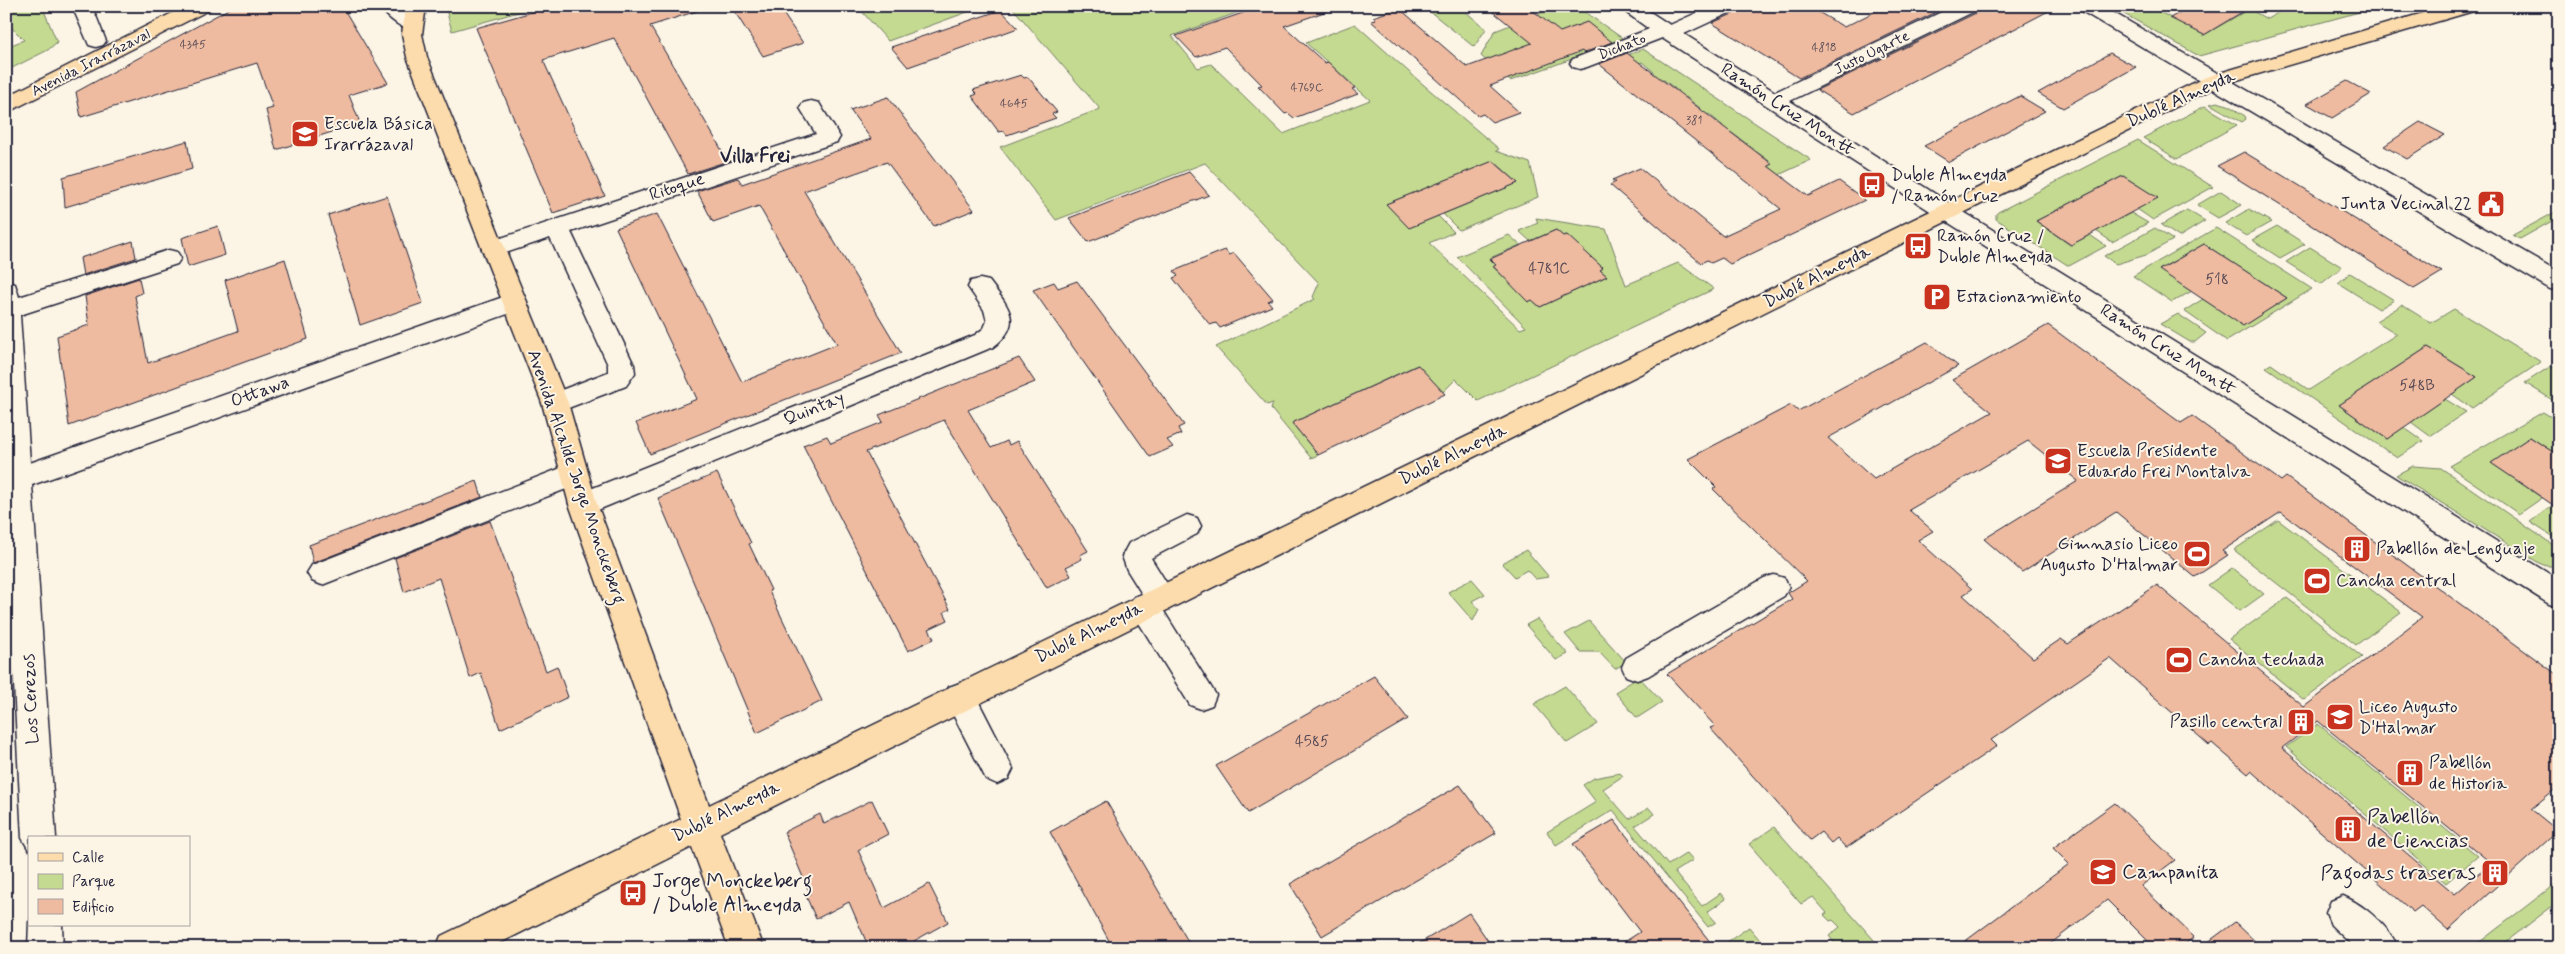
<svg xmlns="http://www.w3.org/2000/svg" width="2565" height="954" font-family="Mynerve,sans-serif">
<rect width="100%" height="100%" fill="#fcf5e5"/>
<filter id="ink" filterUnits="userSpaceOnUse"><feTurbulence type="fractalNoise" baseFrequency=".02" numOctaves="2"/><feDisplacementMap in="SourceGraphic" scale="10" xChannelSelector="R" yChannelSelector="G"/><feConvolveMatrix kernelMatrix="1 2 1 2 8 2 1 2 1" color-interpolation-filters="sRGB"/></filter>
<g filter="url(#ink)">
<g fill="#c4da90" stroke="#737e66">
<path d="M6,6H42L57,42L48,50L6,71V47L24,40L6,22Z"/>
<path d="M445,6H527L529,9L452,31Z"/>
<path d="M857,6H984L888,41Z"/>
<path d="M1011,6H1256L1172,36L1198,68L1211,64L1283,134L1370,100L1306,43L1355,24L1418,80L1499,149L1496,151L1530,163L1538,197L1459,230L1443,214L1518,183L1494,161L1386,204L1411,227L1438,216L1454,232L1429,243L1520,329L1526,327L1457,257L1509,235L1520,245L1490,258L1496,265L1493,267L1504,277L1508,276L1528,301L1532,300L1540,307L1607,276L1600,270L1603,268L1592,258L1588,259L1567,235L1563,236L1556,230L1530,241L1519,231L1538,223L1536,218L1606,229L1626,285L1678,263L1714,289L1478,401L1456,379L1443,392L1417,365L1292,423L1318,455L1311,458L1271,409L1273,403L1267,405L1216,347L1315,299L1313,297L1319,283L1205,163L1056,220L1000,147L1100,109Z"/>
<path d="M1423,6H1459L1486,29L1474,47Z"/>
<path d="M1559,6H1576L1625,40L1510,81L1481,56L1495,31Z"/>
<path d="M2110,6H2148L2204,35L2249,9L2267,19L2283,10L2292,12L2282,6H2301L2294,11L2312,6H2381L2199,56Z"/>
<path d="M1643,49L1811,160L1768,180L1772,169L1768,166L1772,163L1757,152L1752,153L1743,146L1747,144L1732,133L1728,134L1719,128L1723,126L1709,114L1704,116L1696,110L1700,108L1686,97L1681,98L1674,93L1678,91L1664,80L1660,81L1651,75L1655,73L1642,62L1637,64L1615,60Z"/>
<path d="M2217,102L2228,105L2245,116L2246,119L2242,122L2210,104Z"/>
<path d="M2205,106L2237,125L2177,159L2143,138Z"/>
<path d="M2138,140L2213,187L2153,220L2137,209L2157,198L2123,176L2036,221L2070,245L2090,235L2106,246L2069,266L1996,219V214L1998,212Z"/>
<path d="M2221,191L2242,205L2218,218L2197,205Z"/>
<path d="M2249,209L2271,222L2246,236L2225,223Z"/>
<path d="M2187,210L2205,221L2179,237L2161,225Z"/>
<path d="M2559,210V217L2520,239L2513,235Z"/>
<path d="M2131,213L2148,223L2112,242L2096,231Z"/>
<path d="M2277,226L2305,244L2280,258L2252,240Z"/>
<path d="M2155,228L2173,240L2146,255L2116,264L2104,256Z"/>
<path d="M2216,228L2312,289L2227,341L2184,311L2203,299L2243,325L2287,298L2204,244L2160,269L2192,291L2172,302L2133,276Z"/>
<path d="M2310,247L2342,267L2321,284L2286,262Z"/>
<path d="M2350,273L2394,300L2379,309L2338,283Z"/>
<path d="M2402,305L2431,323L2454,309L2541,362L2472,408L2452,394L2477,377L2428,347L2339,405L2387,439L2403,427L2423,441L2397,458L2266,367L2271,364L2309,390L2397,334L2376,321Z"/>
<path d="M2178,314L2206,333L2195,342H2190L2160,324Z"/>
<path d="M2551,366L2559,371V404L2525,383Z"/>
<path d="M2445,399L2466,412L2430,436L2411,422Z"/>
<path d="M2543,412L2559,422V456L2530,437L2492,463L2542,498L2519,514L2449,466Z"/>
<path d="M2413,466L2441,468L2559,549V566H2546L2539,563L2396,475Z"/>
<path d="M2553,505L2559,509V541L2530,522Z"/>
<path d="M2278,520L2401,612L2356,645L2234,550Z"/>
<path d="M1526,550L1549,577L1535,579L1527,570L1515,577L1502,563Z"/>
<path d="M2232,568L2264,594L2240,611L2208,585Z"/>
<path d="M1472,579L1485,594L1472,601L1479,609L1473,621L1448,592Z"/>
<path d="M2287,598L2362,657L2304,700L2229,639Z"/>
<path d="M1537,619L1568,654L1556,660L1526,625Z"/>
<path d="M1589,621L1626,662L1615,669L1599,652H1580L1565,634Z"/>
<path d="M1639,677L1662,702L1637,718L1615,692Z"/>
<path d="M1565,686L1598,724L1567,743L1534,704Z"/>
<path d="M2318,724L2478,856L2446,883L2286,747Z"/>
<path d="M1620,773L1623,776L1603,789L1629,819L1649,808L1654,814L1635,826L1668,865L1687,853L1693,860L1674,872L1702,906L1721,893L1726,899L1707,912L1716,922L1708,927L1613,810L1556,845L1547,832L1596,802L1583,785L1594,778Z"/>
<path d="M1774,827L1881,948H1839L1829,936L1840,927L1833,920L1830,921L1824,915L1827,913L1813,897L1801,904L1749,844Z"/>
<path d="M2559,881V901L2498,948H2472Z"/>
<path d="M1749,927L1765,946L1762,948H1725L1723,945Z"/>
</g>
<g fill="#eebba0" stroke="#22223b" fill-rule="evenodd">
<path d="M234,6H342L388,83L349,95L360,123L276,150L266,110L273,108L257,63L81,117L76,92Z"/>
<path d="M553,6H697V11L650,26L728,161L688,174L614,38L543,60L605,196L553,213L476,28Z"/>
<path d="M731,6H778L803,43L763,56Z"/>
<path d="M1263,6H1329L1330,10L1284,26L1325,63L1328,62L1355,88L1352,89L1358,94L1294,118L1288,113L1285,114L1258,86L1262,85L1225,47L1196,57L1176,36Z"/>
<path d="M1486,6H1527L1560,32L1587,22L1612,42L1584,53L1582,51L1490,86L1519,112L1492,122L1483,114L1478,116L1371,21L1376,20L1373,17L1399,8L1467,67L1532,43Z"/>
<path d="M1741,6H1808L1844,27L1886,6H1949L1799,78L1712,23L1737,12Z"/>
<path d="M1982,6H2058L1854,113L1817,90L1978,12Z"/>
<path d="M2191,6H2252L2204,35L2170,18Z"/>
<path d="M1001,10L1018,28L908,67L891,47Z"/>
<path d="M1627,53L1772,164L1768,166L1808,196L1839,181L1865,200L1730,264L1722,258L1711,263L1707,260L1701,263L1610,185L1616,182L1612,180L1640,168L1723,236L1781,209L1599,64Z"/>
<path d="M2110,53L2136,67L2063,108L2038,93Z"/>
<path d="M1021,75L1024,78L1028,77L1057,112L1052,114L1056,118L1007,135L1004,131L999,132L972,96L977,94L973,90Z"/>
<path d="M2347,81L2371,94L2332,118L2307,104Z"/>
<path d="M2020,96L2045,111L1949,162L1924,146Z"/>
<path d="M888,97L974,210L934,226L887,162L804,191L901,353L650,454L636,423L697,399L616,228L657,214L742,382L837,344L759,206L713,222L697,191L738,178L742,184L871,139L850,110Z"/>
<path d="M2420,122L2445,135L2407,159L2384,146Z"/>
<path d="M187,141L192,169L65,207L63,177Z"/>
<path d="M2244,152L2442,272L2414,289L2217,166Z"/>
<path d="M1493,161L1518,183L1409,228L1386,204Z"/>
<path d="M1189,172L1209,195L1088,242L1069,218Z"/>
<path d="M2123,176L2158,198L2071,245L2036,221Z"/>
<path d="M387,196L423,303L360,325L328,215Z"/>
<path d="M218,226L225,255L188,267L182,238Z"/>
<path d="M1556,230L1563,236L1567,235L1603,268L1600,270L1607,276L1540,307L1532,300L1528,302L1493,266L1496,265L1490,259Z"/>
<path d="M133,241L136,258L83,275L80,258Z"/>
<path d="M2204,244L2287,298L2243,326L2159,270Z"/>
<path d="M1225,250L1229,255L1234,253L1273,299L1268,301L1272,306L1220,328L1216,323L1210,325L1173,278L1178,276L1174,271Z"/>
<path d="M285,259L308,339L69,426L57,336L89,325L85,296L139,278L142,293L135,296L148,363L238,331L225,280Z"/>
<path d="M1077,281L1184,425L1178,428L1181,434L1167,440L1173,447L1150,457L1033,290L1054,282L1058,288Z"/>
<path d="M2048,325L2181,423L2192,416L2281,481L2286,477L2559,676V786L2531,809L2558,831L2448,930L2421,906L2413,912L2251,771L2248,774L2212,743L2209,745L2110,658L1991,740L1997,746L1846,848L1837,838L1831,843L1821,832L1810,840L1710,728L1715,726L1667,674L1792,599L1788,593L1807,581L1713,489L1716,487L1688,459L1791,405L1798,411L1927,342L1958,366L1828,438L1874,479L1992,412L1952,380ZM2028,441L2078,481L1984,539L2022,572L2116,512L2195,577L2228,555L2222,551L2281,512L2422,617L2304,707L2157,585L2068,644L2061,639L2033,658L1963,595L1972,589L1918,540L1933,531L1909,510ZM2318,721L2491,863L2455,894L2282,748Z"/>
<path d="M2428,347L2477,377L2387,439L2339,405Z"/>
<path d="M1019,358L1035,382L968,410L991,448L1007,441L1009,445L1017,441L1088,551L1080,555L1082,559L1066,567L1071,576L1047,588L944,420L866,452L950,609L944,612L948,620L929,629L934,639L908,651L803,445L827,436L831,443L883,422L879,415Z"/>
<path d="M1418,365L1445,394L1318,455L1292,423Z"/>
<path d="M2530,437L2559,456V509L2491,463Z"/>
<path d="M717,473L751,543L749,544L771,590L769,591L822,701L757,733L658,498Z"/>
<path d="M477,481L482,497L313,563L309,545Z"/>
<path d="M490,521L546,671L557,666L568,697L500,729L481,673L470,678L439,578L404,592L395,558Z"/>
<path d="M1374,676L1408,719L1248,813L1216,766Z"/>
<path d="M1460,785L1496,833L1322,936L1290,884Z"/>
<path d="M872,800L888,834L858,850L884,908L929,884L948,922L914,941L917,948H869L849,902L816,919L806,896L810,894L784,832L820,814L824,824Z"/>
<path d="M1106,801L1192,948H1113L1050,832Z"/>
<path d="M2115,803L2175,860L2141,886L2194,937L2180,948H2155L2107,900L2045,948H1956L2069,864L2053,848Z"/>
<path d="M1614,820L1715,948H1615L1640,932L1573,844Z"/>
<path d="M1469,913L1493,948H1412Z"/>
<path d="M2235,922L2262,948H2200Z"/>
</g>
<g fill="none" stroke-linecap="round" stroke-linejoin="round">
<defs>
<g id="minor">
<path d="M72,6H92L106,41L103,45L96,47L89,45Z"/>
<path d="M379,6H402L422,25L419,29C404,33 388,18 379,6Z"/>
<path d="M1617,6H1641L1670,25L1712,6H1739L1736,10L1684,34L1775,92L1954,6H1980L1977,10L1790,101L1954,206L2559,580V607L2549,604L1938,216L1662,38L1587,67L1580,69L1573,67L1570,63L1573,59L1649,29Z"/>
<path d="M2077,6H2102L2559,272V291L2550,289L2080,10Z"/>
<path d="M811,101L819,103L822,108L840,137L837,142L571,232L634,365L635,373L626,386L555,413L546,410L542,403L546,396L608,372V365L550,238L494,257L486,255L482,249L486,243L816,134L800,108L803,103Z"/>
<path d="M169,250L177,252L181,258L177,264L20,315L30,463L506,296L515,293L524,296L527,302L524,308L32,485L56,838H29V850L22,838L6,529V282L15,284L19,297Z"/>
<path d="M980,279L989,281C1008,306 1025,323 993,347L593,512L583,515L573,512L569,504L573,496L975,335L984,328L987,321L984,310L968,287L971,281Z"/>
<path d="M574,463L584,466L588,474L584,482L322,585L312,581L307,573L312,565Z"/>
<path d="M1187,515L1197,518L1201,526L1197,534L1151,558L1176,598L1171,607L1163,610L1216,695L1212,705L1201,709L1190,705L1134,615L1129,606L1134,597L1142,594L1127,570L1122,556L1129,543Z"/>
<path d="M1774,575L1784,578L1789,587L1784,596L1648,676L1637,680L1626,676L1622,667L1626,658L1764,578Z"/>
<path d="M960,683L971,687L1008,759L1013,769L1008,779L997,784L986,779L944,697L949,687Z"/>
<path d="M2343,896C2364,905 2390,927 2398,948H2355L2331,925L2326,913L2331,901Z"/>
<path d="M29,922V925H62L63,948H28Z"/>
</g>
<g id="major">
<path d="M186,6H212L209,10L6,113V97Z"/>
<path d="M406,6H426L422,34L427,57L568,403L597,504L709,805L2206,77L2447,6H2480L2477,10L2220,85L720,833L764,948H729L692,847L490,948H436L441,936L681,819L569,504L542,403L407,57L402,34Z"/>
</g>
</defs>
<use href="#minor" stroke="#22223b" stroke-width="3"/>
<use href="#major" stroke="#22223b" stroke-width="3"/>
<use href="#minor" fill="#fcf5e5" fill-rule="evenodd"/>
<use href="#major" fill="#fcdcac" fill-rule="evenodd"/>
</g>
</g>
<defs>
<symbol id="school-square" viewBox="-11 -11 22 22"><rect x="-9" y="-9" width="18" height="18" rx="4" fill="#c8321e" stroke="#fcf5e5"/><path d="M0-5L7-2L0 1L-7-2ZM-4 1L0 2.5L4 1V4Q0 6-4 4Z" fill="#fff"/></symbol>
<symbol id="bus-square" viewBox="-11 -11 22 22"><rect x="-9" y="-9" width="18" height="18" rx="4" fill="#c8321e" stroke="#fcf5e5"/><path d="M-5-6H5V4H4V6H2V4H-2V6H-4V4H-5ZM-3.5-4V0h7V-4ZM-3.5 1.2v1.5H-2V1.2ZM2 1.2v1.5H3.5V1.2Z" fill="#fff"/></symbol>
<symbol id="civic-square" viewBox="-11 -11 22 22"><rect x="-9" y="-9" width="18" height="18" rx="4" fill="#c8321e" stroke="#fcf5e5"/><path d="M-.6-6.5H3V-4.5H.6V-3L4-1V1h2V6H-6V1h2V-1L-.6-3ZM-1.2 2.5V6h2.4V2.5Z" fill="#fff"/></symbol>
<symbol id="parking-square" viewBox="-11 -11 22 22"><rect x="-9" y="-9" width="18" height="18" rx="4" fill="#c8321e" stroke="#fcf5e5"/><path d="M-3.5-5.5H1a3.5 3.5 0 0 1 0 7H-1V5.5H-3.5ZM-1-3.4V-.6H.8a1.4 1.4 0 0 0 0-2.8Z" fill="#fff"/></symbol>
<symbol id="building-square" viewBox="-11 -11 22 22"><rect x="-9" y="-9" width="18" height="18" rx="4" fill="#c8321e" stroke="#fcf5e5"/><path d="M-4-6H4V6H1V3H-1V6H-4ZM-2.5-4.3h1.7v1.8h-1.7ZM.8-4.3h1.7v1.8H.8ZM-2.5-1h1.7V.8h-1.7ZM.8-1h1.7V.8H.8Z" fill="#fff"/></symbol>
<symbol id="stadium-square" viewBox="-11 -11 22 22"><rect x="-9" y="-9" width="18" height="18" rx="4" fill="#c8321e" stroke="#fcf5e5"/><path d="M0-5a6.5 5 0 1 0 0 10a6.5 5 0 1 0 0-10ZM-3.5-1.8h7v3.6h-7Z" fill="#fff"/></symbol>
</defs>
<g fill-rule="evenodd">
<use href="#school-square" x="289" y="118" width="32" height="32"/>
<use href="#bus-square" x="1856" y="169" width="32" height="32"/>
<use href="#civic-square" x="2475" y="188" width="32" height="32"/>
<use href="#bus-square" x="1902" y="230" width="32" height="32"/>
<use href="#parking-square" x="1921" y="281" width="32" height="32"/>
<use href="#school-square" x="2042" y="445" width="32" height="32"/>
<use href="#building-square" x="2341" y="533" width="32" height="32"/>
<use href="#stadium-square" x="2181" y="538" width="32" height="32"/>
<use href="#stadium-square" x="2301" y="565" width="32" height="32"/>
<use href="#stadium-square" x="2163" y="644" width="32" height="32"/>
<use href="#school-square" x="2324" y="701" width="32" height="32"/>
<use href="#building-square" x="2285" y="706" width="32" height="32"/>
<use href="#building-square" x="2394" y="757" width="32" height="32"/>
<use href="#building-square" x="2332" y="813" width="32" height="32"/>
<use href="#school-square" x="2087" y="856" width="32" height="32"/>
<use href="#building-square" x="2479" y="857" width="32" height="32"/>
<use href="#bus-square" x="617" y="877" width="32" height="32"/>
</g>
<g text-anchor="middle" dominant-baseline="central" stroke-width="4" stroke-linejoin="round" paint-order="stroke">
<g font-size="12" fill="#554854">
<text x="193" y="45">4345</text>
<text x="1824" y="48">4818</text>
<text x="1307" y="88">4769C</text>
<text x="1014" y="104">4645</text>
<text x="1694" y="121">381</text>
</g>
<g font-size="15" fill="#22223b" stroke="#fcf5e5">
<text transform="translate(1622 47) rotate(-21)">Dichato</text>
<text transform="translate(1872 53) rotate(-26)">Justo Ugarte</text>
<text transform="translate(91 63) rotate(-27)">Avenida Irarrázaval</text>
</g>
<g font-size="15" fill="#554854">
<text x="1549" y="269">4781C</text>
<text x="2217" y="280">518</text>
<text x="2417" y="386">548B</text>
<text x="1312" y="742">4585</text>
</g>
<g font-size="18" fill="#22223b" stroke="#fcf5e5">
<text transform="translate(2181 99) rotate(-24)">Dublé Almeyda</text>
<text transform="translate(1788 110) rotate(33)">Ramón Cruz Montt</text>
<text transform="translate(677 187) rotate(-18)">Ritoque</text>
<text transform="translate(1817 277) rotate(-27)">Dublé Almeyda</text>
<text transform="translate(2168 350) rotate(32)">Ramón Cruz Montt</text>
<text transform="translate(260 392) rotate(-20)">Ottawa</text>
<text transform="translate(814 409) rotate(-22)">Quintay</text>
<text transform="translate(1453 455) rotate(-26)">Dublé Almeyda</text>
<text transform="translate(576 477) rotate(71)">Avenida Alcalde Jorge Monckeberg</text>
<text transform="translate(1089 633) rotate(-26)">Dublé Almeyda</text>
<text transform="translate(31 699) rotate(-93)">Los Cerezos</text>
<text transform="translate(726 812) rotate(-26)">Dublé Almeyda</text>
</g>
<g font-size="18" fill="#22223b" stroke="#fcf5e5" text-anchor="start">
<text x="324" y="124">Escuela Básica<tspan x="324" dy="21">Irarrázaval</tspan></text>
<text x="1891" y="175">Duble Almeyda<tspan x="1891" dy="21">/ Ramón Cruz</tspan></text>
<text x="2472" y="204" text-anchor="end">Junta Vecinal 22</text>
<text x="1937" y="236">Ramón Cruz /<tspan x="1937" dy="21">Duble Almeyda</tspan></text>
<text x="1956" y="297">Estacionamiento</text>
<text x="2077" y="451">Escuela Presidente<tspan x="2077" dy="21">Eduardo Frei Montalva</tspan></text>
<text x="2178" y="544" text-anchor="end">Gimnasio Liceo<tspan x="2178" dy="21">Augusto D'Halmar</tspan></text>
<text x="2376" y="549">Pabellón de Lenguaje</text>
<text x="2336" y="581">Cancha central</text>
<text x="2198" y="660">Cancha techada</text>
<text x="2359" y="707">Liceo Augusto<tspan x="2359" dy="21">D'Halmar</tspan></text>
<text x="2282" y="722" text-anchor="end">Pasillo central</text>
<text x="2429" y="763">Pabellón<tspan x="2429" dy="21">de Historia</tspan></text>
</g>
<g font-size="19" font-weight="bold" fill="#22223b" stroke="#fcf5e5">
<text x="755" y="156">Villa Frei</text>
</g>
<g font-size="21" fill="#22223b" stroke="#fcf5e5" text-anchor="start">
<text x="2367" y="817">Pabellón<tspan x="2367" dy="24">de Ciencias</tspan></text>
<text x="2122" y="872">Campanita</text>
<text x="2476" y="873" text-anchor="end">Pagodas traseras</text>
<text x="652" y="881">Jorge Monckeberg<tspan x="652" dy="24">/ Duble Almeyda</tspan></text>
</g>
</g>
<rect width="2565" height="954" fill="none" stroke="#fcf5e5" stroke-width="25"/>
<rect x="12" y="12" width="2540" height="929" fill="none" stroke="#22223b" stroke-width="2" filter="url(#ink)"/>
<rect x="28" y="836" width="162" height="90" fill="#fcf5e5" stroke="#a5a1a1"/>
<rect x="38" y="853" width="25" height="8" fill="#fcdcac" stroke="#a5a1a1"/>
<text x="72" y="862" font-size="15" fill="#22223b">Calle</text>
<rect x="38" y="874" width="25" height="15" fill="#c4da90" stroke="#a5a1a1"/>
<text x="72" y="886" font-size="15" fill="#22223b">Parque</text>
<rect x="38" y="899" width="25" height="15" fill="#eebba0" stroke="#a5a1a1"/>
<text x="72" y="912" font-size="15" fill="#22223b">Edificio</text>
</svg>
